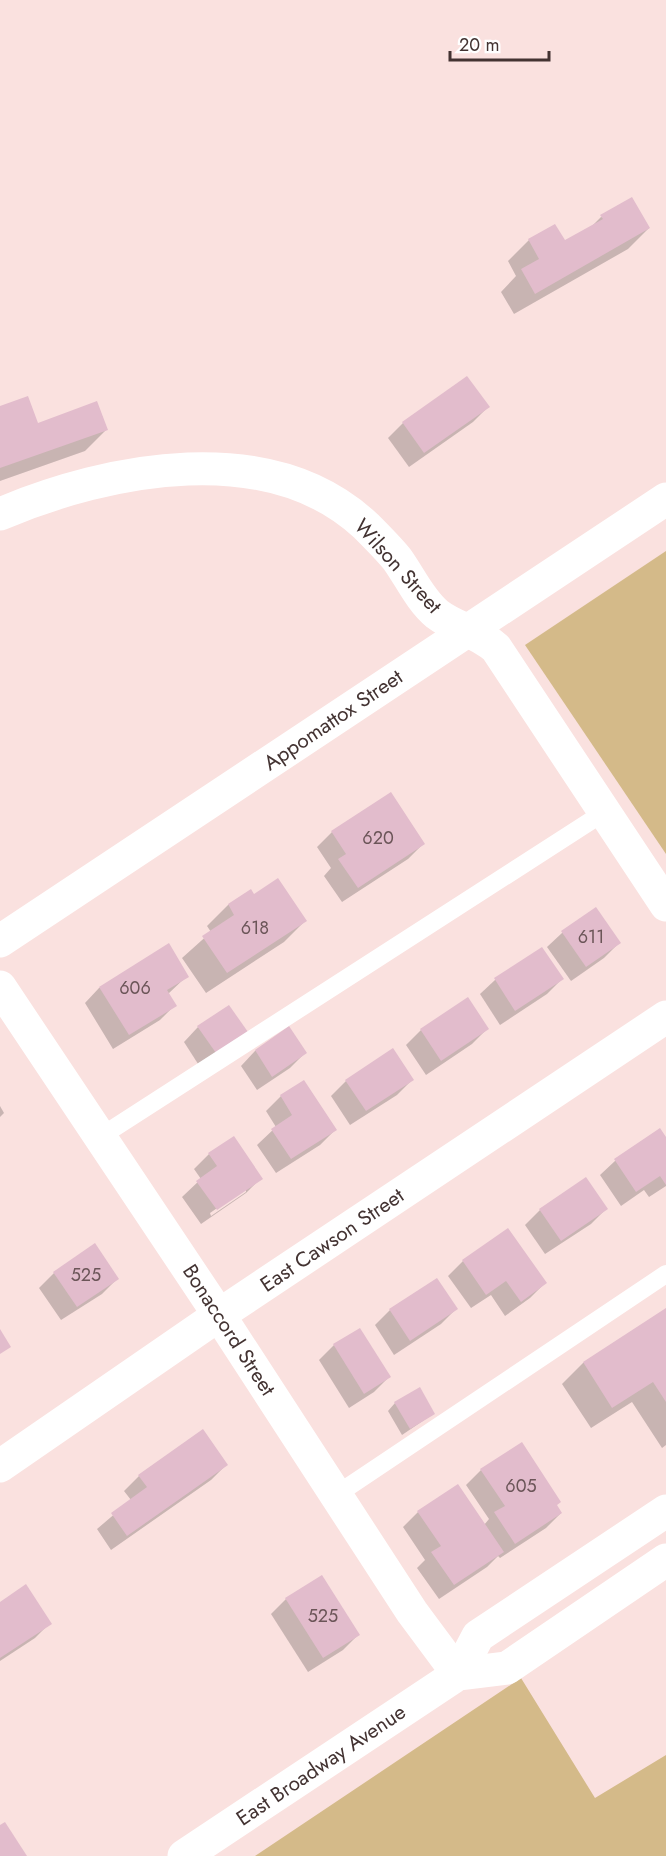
<svg xmlns="http://www.w3.org/2000/svg" width="666" height="1856" font-family="Jost,sans-serif">
<rect width="100%" height="100%" fill="#fae1df"/>
<g fill="#d4ba89">
<path d="M666,551V854L525,645Z"/>
<path d="M521,1678L595,1798L666,1755V1856H255Z"/>
</g>
<g fill="#0003" fill-rule="evenodd">
<path d="M601,217L649,228L628,249L514,314L501,292L516,276L508,261L529,240L565,243L590,228Z"/>
<path d="M0,407L37,425L106,430L85,451L0,481Z"/>
<path d="M488,407L473,422L409,467L388,438L403,423Z"/>
<path d="M332,832L423,844L408,859L342,902L324,876L331,868L317,847Z"/>
<path d="M250,891L254,896L305,921L284,942L206,993L182,958L211,932L207,926L228,905Z"/>
<path d="M596,910L619,943L604,958L571,981L547,947L562,933Z"/>
<path d="M542,949L562,979L547,994L500,1025L480,994L495,980Z"/>
<path d="M187,976L168,994L175,1005L160,1020L113,1049L85,1003L99,988Z"/>
<path d="M467,999L487,1029L472,1044L426,1075L406,1045L421,1030Z"/>
<path d="M198,1027L231,1047L200,1067L184,1042Z"/>
<path d="M289,1028L305,1053L290,1068L257,1090L241,1066L255,1051Z"/>
<path d="M393,1050L412,1080L397,1095L350,1125L331,1096L346,1081Z"/>
<path d="M303,1082L335,1130L320,1145L276,1173L257,1145L276,1127L266,1111L281,1096Z"/>
<path d="M0,1106L4,1113L0,1117Z"/>
<path d="M659,1130L666,1140V1186L649,1197L644,1190L621,1206L600,1175L615,1161Z"/>
<path d="M209,1154L261,1178L246,1193L201,1224L182,1197L201,1179L194,1169ZM246,1188V1192L211,1216L210,1213Z"/>
<path d="M606,1209L591,1224L545,1254L525,1225L540,1210Z"/>
<path d="M463,1261L545,1283L530,1298L505,1316L491,1295L471,1308L448,1276Z"/>
<path d="M54,1273L117,1279L102,1294L61,1320L39,1288Z"/>
<path d="M437,1280L456,1309L441,1324L394,1355L375,1325L390,1310Z"/>
<path d="M666,1310V1445L662,1448L632,1402L591,1428L562,1384L583,1363Z"/>
<path d="M334,1345L389,1377L374,1392L349,1408L319,1360Z"/>
<path d="M395,1403L433,1414L402,1435L388,1411Z"/>
<path d="M226,1465L211,1480L111,1550L97,1529L131,1500L124,1491L139,1476Z"/>
<path d="M481,1470L555,1505L561,1513L546,1528L500,1558L498,1556L487,1567L439,1599L417,1568L425,1560L403,1527L418,1512L484,1525L489,1519L466,1485Z"/>
<path d="M286,1599L358,1635L343,1650L308,1672L271,1614Z"/>
<path d="M0,1603L50,1623L35,1638L0,1661Z"/>
</g>
<g fill="#e2bccc">
<path d="M632,197L650,228L535,294L521,269L539,259L528,239L555,224L565,240L603,219L600,215Z"/>
<path d="M467,376L490,407L424,453L402,422Z"/>
<path d="M28,396L38,423L97,401L108,430L0,468V406Z"/>
<path d="M391,792L425,844L358,888L338,859L346,854L331,831Z"/>
<path d="M278,878L307,921L227,973L202,936L234,915L228,904L251,889L254,894Z"/>
<path d="M596,907L621,943L586,967L561,931Z"/>
<path d="M169,943L189,977L167,990L177,1006L129,1035L99,987Z"/>
<path d="M542,947L564,979L515,1011L494,978Z"/>
<path d="M468,997L489,1029L441,1061L420,1029Z"/>
<path d="M229,1005L248,1032L216,1053L197,1026Z"/>
<path d="M289,1026L307,1053L272,1077L255,1050Z"/>
<path d="M393,1048L414,1080L366,1111L345,1080Z"/>
<path d="M304,1080L337,1130L291,1159L271,1129L292,1115L280,1095Z"/>
<path d="M660,1128L666,1137V1185L660,1176L636,1192L614,1159Z"/>
<path d="M234,1136L263,1179L217,1210L196,1181L217,1166L208,1153Z"/>
<path d="M586,1177L608,1209L561,1241L539,1209Z"/>
<path d="M508,1228L547,1283L521,1302L506,1281L486,1295L462,1260Z"/>
<path d="M95,1243L119,1279L77,1307L53,1272Z"/>
<path d="M437,1278L458,1309L410,1341L389,1309Z"/>
<path d="M666,1308V1402L653,1382L612,1408L583,1362Z"/>
<path d="M360,1328L391,1377L364,1394L333,1344Z"/>
<path d="M0,1329L11,1347L0,1354Z"/>
<path d="M420,1387L435,1414L410,1429L394,1402Z"/>
<path d="M203,1429L228,1465L127,1536L111,1513L147,1487L138,1475Z"/>
<path d="M522,1442L561,1502L557,1505L562,1513L515,1544L494,1512L505,1506L480,1469Z"/>
<path d="M458,1484L504,1552L454,1585L431,1552L441,1546L417,1511Z"/>
<path d="M322,1575L360,1635L323,1658L285,1598Z"/>
<path d="M26,1584L52,1624L0,1658V1602Z"/>
<path d="M5,1822L27,1856H0V1825Z"/>
</g>
<g fill="none" stroke-linecap="round" stroke-linejoin="round">
<g stroke="#fff" stroke-width="18">
<path d="M100,1137L603,813"/>
<path d="M336,1495L666,1274"/>
</g>
<g stroke="#fff" stroke-width="33">
<path d="M0,514C109,468 270,436 366,526C376,536 388,548 397,559C410,577 420,600 437,614C455,628 477,631 496,648L666,905"/>
<path d="M0,987L219,1315L412,1612L458,1674"/>
<path d="M0,1466L219,1315L666,1017"/>
</g>
<g stroke="#fff" stroke-width="33">
<path d="M0,941L666,499"/>
<path d="M458,1674L478,1636L666,1511"/>
<path d="M184,1856L458,1674L507,1668L666,1560"/>
</g>
</g>
<g text-anchor="middle" dominant-baseline="central" stroke-width="4.5" stroke-linejoin="round" paint-order="stroke">
<g font-size="18" fill="#6b5558">
<text x="378" y="838">620</text>
<text x="255" y="928">618</text>
<text x="591" y="937">611</text>
<text x="135" y="988">606</text>
<text x="86" y="1275">525</text>
<text x="521" y="1486">605</text>
<text x="323" y="1616">525</text>
</g>
<g font-size="21" fill="#433332" stroke="#fff">
<text transform="translate(398 566) rotate(48)">Wilson Street</text>
<text transform="translate(333 720) rotate(-34)">Appomattox Street</text>
<text transform="translate(332 1240) rotate(-34)">East Cawson Street</text>
<text transform="translate(229 1330) rotate(57)">Bonaccord Street</text>
<text transform="translate(321 1765) rotate(-34)">East Broadway Avenue</text>
</g>
</g>
<path d="M450 51v9h99v-9" fill="none" stroke="#433332" stroke-width="3"/>
<text x="459" y="51" font-size="18" fill="#433332" stroke="#ffffff" stroke-width="4.5" paint-order="stroke">20 m</text>
</svg>
